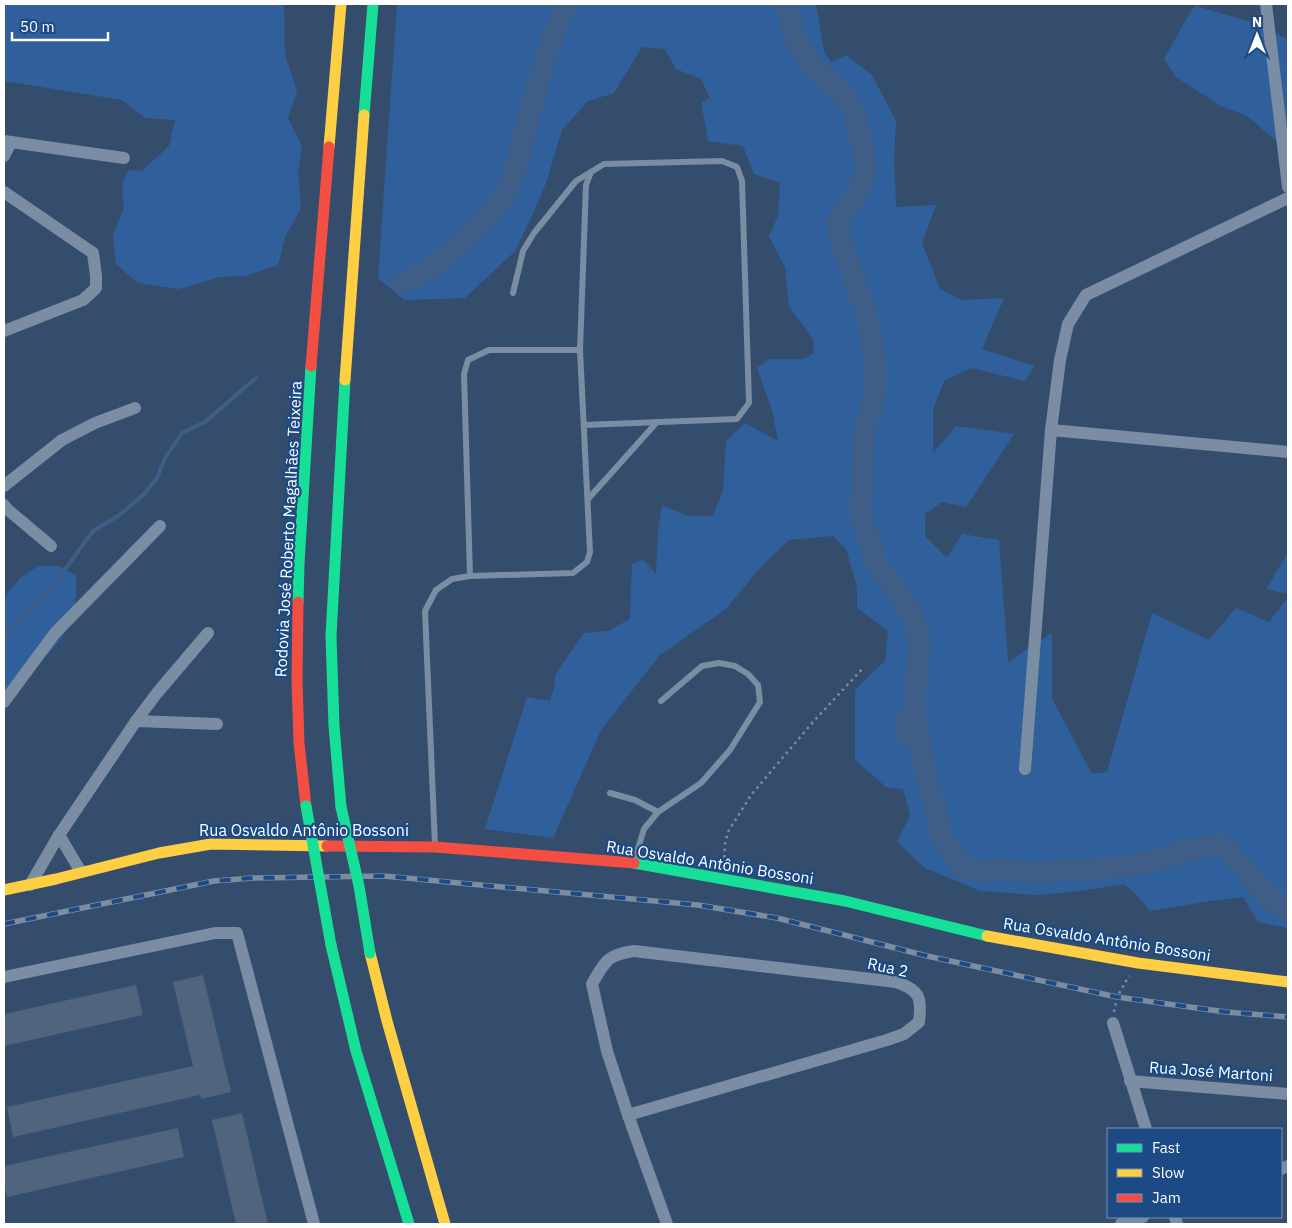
<svg xmlns="http://www.w3.org/2000/svg" width="1292" height="1228" font-family="'IBM Plex Sans',sans-serif">
<rect width="100%" height="100%" fill="#344d6d"/>
<g fill="#30609c">
<path d="M4,4H284L285,55L297,91L288,118L302,146L298,173L301,208L285,237L278,265L245,276L220,277L178,289L138,283L116,264L113,235L124,208L122,184L129,170L142,171L169,146L175,120L145,118L122,100L4,81Z"/>
<path d="M397,4H816L824,51L831,62L846,55L872,75L896,121L894,159L896,207L936,205L922,243L940,289L962,300L1004,298L982,349L1034,366L1025,381L971,368L944,381L933,410V453L956,426L1014,434L966,507L942,502L925,514V536L947,558L962,534L999,540L1008,662L1052,633V699L1092,774L1107,772L1152,613L1209,640L1236,608L1269,622L1288,597V928L1258,922L1243,897L1210,901L1150,911L1133,891L1124,884L1080,891L1039,895L980,891L925,868L897,842L910,815L903,789L886,787L855,760V690L885,661L888,631L857,608V587L846,549L833,536L789,540L759,569L726,609L660,655L601,730L553,838L485,829L527,697L550,701L555,685V675L584,633L608,631L630,619L632,564L643,560L656,574L658,531L662,505L688,516H713L723,490L726,441L745,423L778,441L772,410L757,368L770,359H804L814,353L813,339L789,306L785,267L769,236L778,216L780,183L754,174L743,146L708,141L701,102L710,98L701,79L676,69L665,49L642,47L614,93L588,101L562,130L546,183L531,218L515,251L465,298L404,300L378,278Z"/>
<path d="M1196,6L1250,22L1288,39V151L1247,116L1221,106L1176,77L1164,59L1192,9Z"/>
<path d="M1286,556H1288V594L1266,589Z"/>
<path d="M38,566H59L76,576C76,589 77,603 73,615C66,643 25,676 4,694V599L20,578Z"/>
</g>
<path fill="#3e5e88" d="M910,702L911,723L908,744L902,745L897,742C896,724 891,711 910,702Z"/>
<g fill="none" stroke-linecap="round" stroke-linejoin="round">
<path stroke="#3e5e88" stroke-width="4" d="M4,638L51,589L93,531L121,514L145,493L157,478L165,458L182,433L205,422L256,378"/>
<g stroke="#3e5e88" stroke-width="22">
<path d="M786,4C791,29 801,57 821,75C827,81 836,85 842,92C854,106 867,153 865,172C864,184 845,211 837,221L841,243L866,312L872,341L875,364V391L864,435L860,513L877,564L890,579L913,618L920,639L915,689V714L925,773L936,810L941,835L962,867L982,871L1008,869L1033,873L1060,870H1088L1141,864L1168,857L1186,850L1220,844L1234,857L1271,899L1288,910"/>
<path d="M402,283C412,278 423,273 432,267C453,251 495,214 506,191C516,173 519,153 524,133C536,90 548,44 567,4"/>
</g>
</g>
<g fill="#50647e">
<path d="M203,975L231,1092L201,1099L200,1095L13,1137L7,1107L193,1066L173,982Z"/>
<path d="M136,985L143,1015L4,1046V1014Z"/>
<path d="M242,1113L257,1178L268,1224H236L212,1120Z"/>
<path d="M178,1128L184,1157L7,1197L4,1185V1166Z"/>
</g>
<g fill="none" stroke-linecap="round" stroke-linejoin="round">
<g stroke="#7a8da3" stroke-width="2.5" stroke-dasharray="2.5 4" stroke-linecap="butt">
<path d="M724,864L725,844L728,832L751,795L813,722L864,667"/>
<path d="M1114,1012L1117,997L1129,976"/>
</g>
<g stroke="#7a8da3" stroke-width="6">
<path d="M513,293L523,251L534,233L576,181L591,172"/>
<path d="M588,499L657,422"/>
<path d="M470,576L464,374L468,360L489,350H580"/>
<path d="M610,793L635,800L658,812"/>
<path d="M435,845L425,611L436,590L452,579L470,576L573,573L587,562L590,552L580,350L586,185L591,172L604,164L722,161L737,167L742,181L749,403L737,419L584,425"/>
<path d="M634,862L644,829L658,812L701,783L730,750L760,702L758,685L748,674L735,666L719,663L702,666L661,701"/>
</g>
<g stroke="#7a8da3" stroke-width="12">
<path d="M1266,4L1288,187"/>
<path d="M4,141L124,158"/>
<path d="M4,156L11,142"/>
<path d="M4,192L93,253L96,276V288L83,300L4,331"/>
<path d="M1051,430L1288,452"/>
<path d="M4,486L62,440L95,423L135,408"/>
<path d="M4,505L7,509L51,546"/>
<path d="M4,702L55,633L160,526"/>
<path d="M136,721L217,724"/>
<path d="M1025,769L1051,430L1060,360L1068,324L1086,295L1288,198"/>
<path d="M59,835L81,872"/>
<path d="M30,885L59,835L136,721L157,693L208,633"/>
<path d="M4,977L215,933H237L314,1224"/>
<path d="M1113,1023L1146,1129"/>
<path d="M1130,1081L1288,1094"/>
<path d="M628,1115L887,1040L904,1034L919,1022C922,998 920,990 896,982L634,951C606,955 605,962 592,984L607,1051L628,1115L667,1224"/>
<path d="M1281,1169L1288,1166"/>
<path d="M1175,1217L1177,1224"/>
<path d="M1121,1224L1143,1217"/>
</g>
<g stroke="#16e098" stroke-width="11">
<path d="M364,115L373,4"/>
<path d="M298,602L299,564L311,366"/>
<path d="M341,807L334,726L331,636L345,380"/>
<path d="M634,863L845,901L987,936"/>
<path d="M331,945L356,1051L409,1224"/>
</g>
<g stroke="#ffcf43" stroke-width="11">
<path d="M329,147L341,4"/>
<path d="M345,380L364,115"/>
<path d="M4,890L56,879L159,853L211,844L327,846"/>
<path d="M987,936L1138,963L1288,982"/>
<path d="M370,953L387,1021L445,1224"/>
</g>
<g stroke="#f24e42" stroke-width="11">
<path d="M311,366L329,147"/>
<path d="M298,602L297,681L299,743L306,806"/>
<path d="M327,846L435,847L634,863"/>
</g>
<defs>
<path id="rail" d="M4,924L214,881L252,878L384,876L698,905L777,918L927,956L1117,997L1226,1012L1288,1017"/>
</defs>
<use href="#rail" stroke="#7b8da3" stroke-width="5.5"/>
<use href="#rail" stroke="#1c4a85" stroke-width="4" stroke-dasharray="11" stroke-linecap="butt"/>
<g stroke="#16e098" stroke-width="11">
<path d="M306,806L331,945"/>
<path d="M341,807L359,886L370,953"/>
</g>
</g>
<g text-anchor="middle" dominant-baseline="central" stroke-width="4.5" stroke-linejoin="round" paint-order="stroke">
<g font-size="16" fill="#fff" stroke="#1c4a85">
<text transform="translate(288 529) rotate(-87)">Rodovia José Roberto Magalhães Teixeira</text>
<text x="304" y="830">Rua Osvaldo Antônio Bossoni</text>
<text transform="translate(710 862) rotate(9)">Rua Osvaldo Antônio Bossoni</text>
<text transform="translate(1107 939) rotate(9)">Rua Osvaldo Antônio Bossoni</text>
<text transform="translate(888 967) rotate(12)">Rua 2</text>
<text transform="translate(1211 1071) rotate(4)">Rua José Martoni</text>
</g>
</g>
<rect width="1292" height="1228" fill="none" stroke="#ffffff" stroke-width="10"/>
<rect x="1107" y="1128" width="175" height="90" fill="#1c4a85" stroke="#7792b6"/>
<rect x="1117" y="1144" width="25" height="8" fill="#16e098" stroke="#7792b6"/>
<text x="1152" y="1153" font-size="15" fill="#ffffff">Fast</text>
<rect x="1117" y="1169" width="25" height="8" fill="#ffcf43" stroke="#7792b6"/>
<text x="1152" y="1178" font-size="15" fill="#ffffff">Slow</text>
<rect x="1117" y="1194" width="25" height="8" fill="#f24e42" stroke="#7792b6"/>
<text x="1152" y="1203" font-size="15" fill="#ffffff">Jam</text>
<g transform="translate(1257 35)" stroke="#1c4a85" stroke-width="4" paint-order="stroke">
<path d="M0-4L9 19L0 12L-9 19Z" fill="#ffffff"/>
<text y="-8" font-size="14" font-weight="bold" text-anchor="middle" fill="#ffffff">N</text>
</g>
<path d="M12 32v8h96v-8" fill="none" stroke="#ffffff" stroke-width="2.5"/>
<text x="20" y="32" font-size="15" fill="#ffffff" stroke="#1c4a85" stroke-width="4" paint-order="stroke">50 m</text>
</svg>
